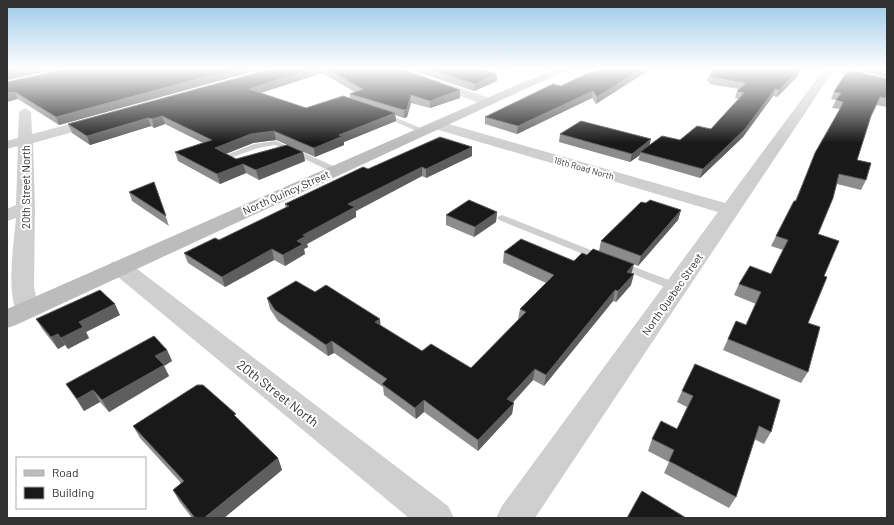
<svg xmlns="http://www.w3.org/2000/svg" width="894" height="525" font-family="Barlow,sans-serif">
<rect width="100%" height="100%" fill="#fff"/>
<path fill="#e9ebde" d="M500,69H548L528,76Z"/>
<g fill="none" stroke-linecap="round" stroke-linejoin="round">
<g fill="#cfcfcf" fill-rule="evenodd">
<path d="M380,113H384L428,131L421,133L380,115Z"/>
<path d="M276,141L338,168L339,170L338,172H332L275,145L258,148L230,158L233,161L229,163L219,158L254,144Z"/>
<path d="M502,215L606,256L607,258L606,260H598L499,220L497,218L499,216Z"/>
<path d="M618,261L680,284L682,287L680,290H672L614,266L612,264L614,262Z"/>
</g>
<g fill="#cfcfcf" fill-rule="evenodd">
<path d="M386,69H402L493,99L495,102L489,106L485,105Z"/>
<path d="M824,69H850L887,80V86L833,71L535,518H496L502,506L718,212L432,128L430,125L432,122H442L725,203Z"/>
<path d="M25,108L31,112L32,134L97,117L102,118L104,121L102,124L33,143L35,208L34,287L39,310L35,316L27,318L19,316C5,294 14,244 16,218L7,221V209L16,205L18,146L7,149V141L18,138L19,112Z"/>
<path d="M120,261L128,262L448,506L454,518H409L112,272L109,267L112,262Z"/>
</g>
<path fill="#bcbcbc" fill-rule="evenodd" d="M557,69H573L534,85L16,325L7,328V309L526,81Z"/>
</g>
<g fill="#8c8c8c" fill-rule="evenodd">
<path d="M67,69H261L59,125L18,99L7,82Z"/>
<path d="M271,69H401L460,98L430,108L411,103L407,117L404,118L395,115L396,121L344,142V145L315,157L276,140L253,143L226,154L236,159L303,152L305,161L259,180L246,173L220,184L178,161L175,152L203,143L165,124L154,128L151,126L90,145L72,133L68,124ZM322,73L355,92L350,94V98L306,108L261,93Z"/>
<path d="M408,69H480L497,81L474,91Z"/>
<path d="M603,69L596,104L592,98L517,134L485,124V117Z"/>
<path d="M800,69L798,76L777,97L773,96L743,137L700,178L638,160L640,155L630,162L559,142L560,134L650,145L680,140L711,129L739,99L735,98L737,91L739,89L709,84L710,82L707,81L709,75Z"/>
<path d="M856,69H887V78Z"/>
<path d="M887,79V107L876,105L871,116L857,160L866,180L861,190L837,184L818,234L824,276L808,323V372L801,383L723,350L736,321L746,325L756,304L734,295L739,284L771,274L783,250L771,246L776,236L795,201L812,162L840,109L832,108L836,100L831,99L834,92Z"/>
<path d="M472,147V156L426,178L422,176L356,211V217L307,244L308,247L304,249L305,254L285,266L274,260L225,287L188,263L184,253L219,240L286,208L285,204L368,169Z"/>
<path d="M154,182L169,226L132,201L129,192Z"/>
<path d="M646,203L681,210L678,220L638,266L623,260L631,273V285L616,302L613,301L544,386L533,380L513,402L512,414L478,451L424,412L416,419L384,395L383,387L334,353L328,356L278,321L270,309L267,298L315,292L380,325L422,351L471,368L518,320L520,309L546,283L503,263L504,252L574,261L587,255L599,251L601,241Z"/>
<path d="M497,212L496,222L474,237L446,225V215Z"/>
<path d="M120,315L86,332L89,338L68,349L65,345L58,349L43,330L36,319Z"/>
<path d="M167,350L172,361L164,366L169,376L109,412L100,402L84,411L66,384Z"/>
<path d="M682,391L771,432L764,444L754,439L736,497L729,508L664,473L669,462L648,451L652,439L677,429L687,407L677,402Z"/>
<path d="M237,419L278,458L282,470L224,518H192L179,501L173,490L181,483L140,438L133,426Z"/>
</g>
<g fill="#5e5e5e">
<path d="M23,69H58L7,80V73Z"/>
<path d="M235,69H261L59,125L56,117Z"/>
<path d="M311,69H322V73L251,96L249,89Z"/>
<path d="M642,69H651L596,104L597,97Z"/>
<path d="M800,69L798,76L777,97L779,90Z"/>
<path d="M497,74V81L474,91L475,84Z"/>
<path d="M775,89L773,96L743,137L700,178L703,169Z"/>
<path d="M460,90V98L430,108V101Z"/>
<path d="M593,91L592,98L517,134L518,126Z"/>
<path d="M15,92L18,99L7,102V93Z"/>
<path d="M411,95V103L407,117L404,118V110Z"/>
<path d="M395,113L396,121L344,142V145L315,157L314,148L339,135Z"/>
<path d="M162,116L165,124L154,128L152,119Z"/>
<path d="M148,118L151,126L90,145L87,136Z"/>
<path d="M274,131L276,140L253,143L218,157L215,148L251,134Z"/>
<path d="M651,139L649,147L640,152V155L630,162L632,154Z"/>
<path d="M472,147V156L426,178V169Z"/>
<path d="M303,152L305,161L259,180L256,170Z"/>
<path d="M243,164L246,173L220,184L217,174Z"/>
<path d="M422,167V176L356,211V217L307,244L308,247L304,249L305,254L285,266L283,255L303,235L348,204Z"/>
<path d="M681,210L678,220L638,266L641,256Z"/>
<path d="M497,212L496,222L474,237L475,227Z"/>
<path d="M272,249L274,260L225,287L222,277Z"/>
<path d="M634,264L631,275L627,272Z"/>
<path d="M634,274L631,285L616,302L618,291Z"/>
<path d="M615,290L613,301L544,386L546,375Z"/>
<path d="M115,304L120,315L86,332L89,338L68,349L61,338L79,322Z"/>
<path d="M380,319L381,330L375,322Z"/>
<path d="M58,334L65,345L58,349L51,337Z"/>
<path d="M332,341L334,353L328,356L326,345Z"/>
<path d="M167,350L172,361L164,366L169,376L109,412L102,400L155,356Z"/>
<path d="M535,369L533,380L506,410L507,399Z"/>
<path d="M93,390L100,402L84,411L77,399Z"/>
<path d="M424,400V412L416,419L415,408Z"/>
<path d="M514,403L512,414L478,451V440Z"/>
<path d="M278,458L282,470L224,518H204Z"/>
</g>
<g fill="#191919" stroke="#5e5e5e">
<path d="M7,69H23L7,73Z"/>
<path d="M67,69H235L56,117L15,92L7,93V82Z"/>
<path d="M271,69H311L249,89L306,108L343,96L395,113L339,135L343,136L314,148L274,131L251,134L215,148L236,159L287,145L303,152L256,170L243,164L217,174L175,152L212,140L162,116L152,119L148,118L87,136L68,124Z"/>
<path d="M327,69H401L460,90L430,101L411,95L407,109L404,110L350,94L363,89Z"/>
<path d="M428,69H480L497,74L475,84Z"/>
<path d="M603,69H642L597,97L593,91L518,126L485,117L553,84L561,86L586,74Z"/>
<path d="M716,69H800L779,90L775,89L745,129L703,169L640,152L662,136L680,140L697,126L711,129L744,93L737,91L746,83L711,77L713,76L709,75Z"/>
<path d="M850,70L887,79V98L880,97L871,116L857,160L871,163L866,180L839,174L833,198L818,234L839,241L824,276L827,277L808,323L820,327L808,372L728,339L736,321L746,325L761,292L739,284L750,266L771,274L788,240L776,236L794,201H796L815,153L840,109L843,102L836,100L841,93L834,92L844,76Z"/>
<path d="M581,121L651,139L632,154L560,134Z"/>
<path d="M440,137L472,147L426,169L422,167L348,204L355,207L303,235L306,236L297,241L303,244L283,255L272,249L222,277L184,253L215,238L219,240L289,206L285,204L363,167L368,169Z"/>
<path d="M154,182L166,216L129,192Z"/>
<path d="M469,200L497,212L475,227L446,215Z"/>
<path d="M650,200L681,210L641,256L601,241L641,202L646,203Z"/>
<path d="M521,239L574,261L582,253L587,255L593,249L634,264L627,272L634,274L618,291L615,290L546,375L535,369L507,399L514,403L478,440L424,400L415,408L382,384L387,379L332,341L326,345L275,310L267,298L296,281L315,292L326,285L380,319L375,322L422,351L431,344L471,368L526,312L520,309L554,275L504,252Z"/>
<path d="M100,290L115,304L79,322L83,327L61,338L58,334L51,337L36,319Z"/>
<path d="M154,336L167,350L155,356L164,365L102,400L93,390L77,399L66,384Z"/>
<path d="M695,364L780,400L771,432L759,426L736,497L669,461L674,450L652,439L661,421L677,429L693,396L682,391Z"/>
<path d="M197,385H203L236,414L234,415L278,458L204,518H195L173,490L184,481L133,426Z"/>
<path d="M642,491L686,518H627Z"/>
</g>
<linearGradient id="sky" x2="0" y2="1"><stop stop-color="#9bc8e8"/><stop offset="0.48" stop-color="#fff"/><stop offset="1" stop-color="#fff" stop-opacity="0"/></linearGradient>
<rect width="894" height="143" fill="url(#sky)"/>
<g text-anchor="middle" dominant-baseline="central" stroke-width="4" stroke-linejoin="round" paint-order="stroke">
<g font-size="9" fill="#323232" stroke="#fff">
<text transform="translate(584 168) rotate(16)">18th Road North</text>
</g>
<g font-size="11" fill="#323232" stroke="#fff">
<text transform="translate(25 187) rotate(-90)">20th Street North</text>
<text transform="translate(286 192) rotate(-24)">North Quincy Street</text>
<text transform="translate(672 294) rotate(-55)">North Quebec Street</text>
</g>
<g font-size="13" fill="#323232" stroke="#fff">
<text transform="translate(278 393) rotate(38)">20th Street North</text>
</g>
</g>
<rect width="894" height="525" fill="none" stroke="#323232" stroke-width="16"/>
<rect x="16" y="457" width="130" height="52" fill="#ffffff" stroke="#adadad"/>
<rect x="24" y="470" width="20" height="6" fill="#bcbcbc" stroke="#adadad"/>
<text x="52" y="477" font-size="12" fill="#323232">Road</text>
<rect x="24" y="487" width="20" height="12" fill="#191919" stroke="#adadad"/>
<text x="52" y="497" font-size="12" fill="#323232">Building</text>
</svg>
